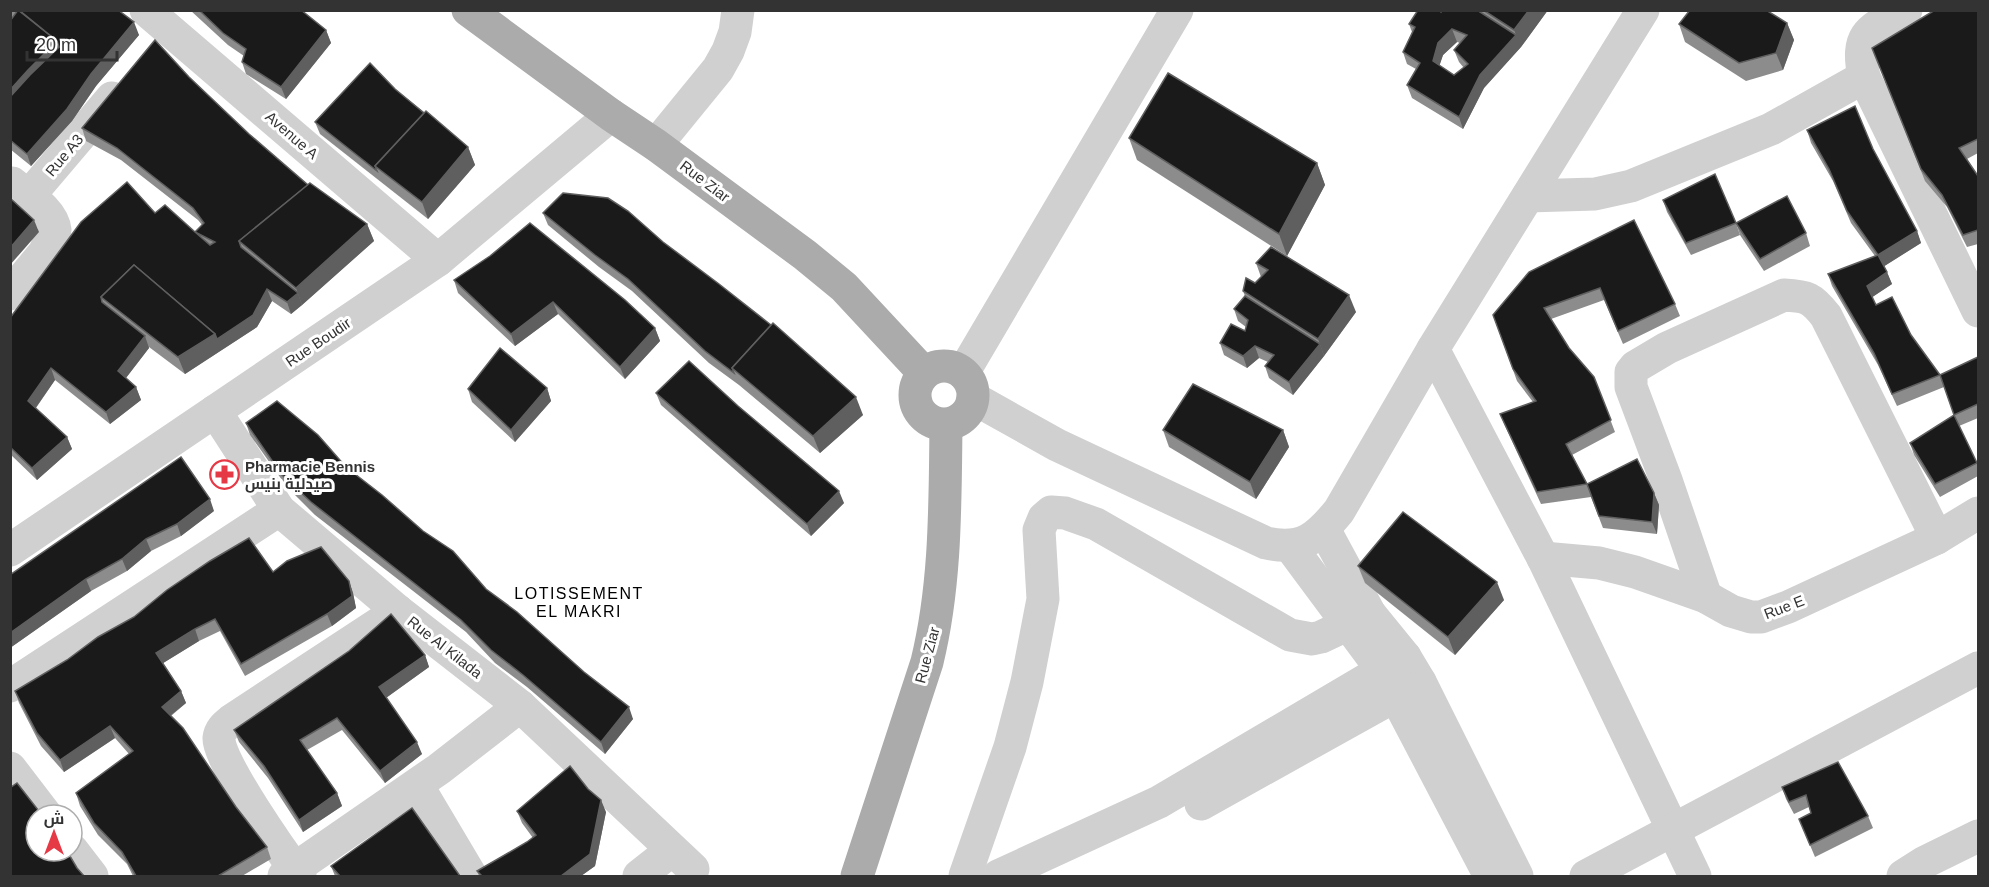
<svg xmlns="http://www.w3.org/2000/svg" width="1989" height="887" font-family="Arial,Cairo,sans-serif">
<rect width="100%" height="100%" fill="#fff"/>
<g fill="none" stroke-linecap="round" stroke-linejoin="round">
<g stroke="#d0d0d0" stroke-width="33">
<path d="M146,10L438,260"/>
<path d="M1906,10C1870,29 1855,32 1864,77L1978,311"/>
<path d="M656,145L718,69L728,51L735,32L738,10"/>
<path d="M1528,196L1595,194L1631,186L1771,129L1864,77"/>
<path d="M28,197L112,98"/>
<path d="M10,294L44,253L55,230C53,210 26,195 12,183"/>
<path d="M1433,349L1543,558L1695,876"/>
<path d="M963,373L1177,10"/>
<path d="M973,398L1057,445L1266,543C1302,551 1317,538 1339,511L1433,349L1643,10"/>
<path d="M215,411L279,510L398,611L520,706L693,869"/>
<path d="M1324,529L1370,614L1405,657L1420,682L1517,876"/>
<path d="M1290,546L1382,670L1490,876"/>
<path d="M10,550L438,260L611,115"/>
<path d="M1543,558L1599,563L1635,572L1706,597L1731,611L1751,617H1761L1788,607L1937,538L1978,513"/>
<path d="M1706,597L1666,480L1631,387V372L1635,367L1667,348L1784,295C1807,296 1812,298 1826,316L1937,538"/>
<path d="M10,686L279,510"/>
<path d="M10,768L46,815"/>
<path d="M417,785L471,876"/>
<path d="M1201,804L1420,682"/>
<path d="M72,850L92,876"/>
<path d="M284,876L439,769L520,706"/>
<path d="M300,876C284,855 217,760 219,738C220,729 226,725 232,720L398,611"/>
<path d="M639,876L672,850"/>
<path d="M965,876L1010,747L1027,682L1043,599L1039,530L1044,518L1051,512L1065,513L1096,524L1290,635L1312,639L1321,637L1370,614"/>
<path d="M998,876L1159,802L1405,657"/>
<path d="M1586,876L1978,668"/>
<path d="M1903,876L1925,862L1978,836"/>
</g>
<g stroke="#ababab" stroke-width="33">
<path d="M468,10L611,115L656,145L805,255L844,287L924,373"/>
<circle cx="944" cy="395" r="29"/>
<path d="M857,876L927,662C946,584 945,505 946,425"/>
</g>
</g>
<g fill="#8c8c8c" fill-rule="evenodd">
<path d="M10,10H118L139,35L96,86L72,121L31,166L10,149V21L12,19L10,18Z"/>
<path d="M190,10H301L326,30L331,43L286,99L246,74L242,62L244,56L228,45Z"/>
<path d="M1442,10H1548L1521,47L1484,88L1463,129L1412,98L1407,85L1416,69L1407,64L1403,52L1412,32L1409,24L1441,12ZM1457,42L1460,43L1454,50L1459,62L1464,68L1454,75L1439,66L1443,55Z"/>
<path d="M1978,10V153L1967,159L1978,176V244L1967,247L1947,207L1925,181L1872,48Z"/>
<path d="M1787,23L1794,40L1783,70L1746,81L1685,42L1679,24Z"/>
<path d="M189,77L249,134L308,185L367,224L374,241L302,305L291,314L272,301L257,327L185,374L149,347V348L126,378L136,387L141,400L110,424L55,380L36,408L67,437L72,449L37,480L10,454V318L155,213L195,232L202,225L198,220L121,160L86,141L82,128Z"/>
<path d="M395,89L468,147L475,165L428,219L320,134L315,122Z"/>
<path d="M1807,130L1873,149L1917,231L1921,243L1884,266L1892,284L1872,297L1876,305L1911,335L1940,375L1978,357V418L1959,426L1977,463L1978,467V476L1940,497L1914,455L1910,443L1954,415L1944,387L1897,406L1878,365L1832,286L1828,274L1875,256L1851,223L1833,181L1811,143Z"/>
<path d="M1129,138L1317,163L1325,185L1287,256L1137,160Z"/>
<path d="M1663,200L1736,223L1740,235L1691,255L1667,212Z"/>
<path d="M543,213L663,242L863,415L820,453L739,385L709,363L632,291L599,267L548,225Z"/>
<path d="M1634,220L1675,304L1680,316L1623,344L1604,300L1551,319L1569,348L1594,377L1615,432L1572,455L1587,484L1654,493L1659,505L1657,534L1603,528L1591,497L1541,504L1505,426L1500,414L1533,402L1517,381L1493,315Z"/>
<path d="M1736,223L1806,233L1810,246L1764,271L1740,235Z"/>
<path d="M490,256L655,328L660,341L625,379L558,314L515,346L458,293L454,280Z"/>
<path d="M1256,263L1356,312L1324,356L1293,395L1269,378L1265,366L1268,362L1259,358L1247,368L1224,355L1220,343L1245,331L1246,327L1238,321L1234,309L1245,296L1243,291L1255,283L1261,277Z"/>
<path d="M547,388L551,401L515,442L472,402L468,389Z"/>
<path d="M656,393L844,503L811,536L661,405Z"/>
<path d="M246,423L346,467L486,589L633,719L605,754L527,687L495,663L466,632L315,515L287,487L250,435Z"/>
<path d="M1163,430H1283L1289,447L1256,499L1169,447Z"/>
<path d="M214,511L181,536L151,551L127,571L91,591L10,648V575Z"/>
<path d="M1358,566L1504,600L1455,655L1365,583Z"/>
<path d="M273,572L349,581L353,593L356,608L332,626L245,676L220,631L199,641L163,663L181,691L186,703L171,716L236,807L267,847L271,859L242,876H133L127,864L98,835L80,806L76,793L129,754L115,738L64,772L41,746L19,703L15,691Z"/>
<path d="M425,655L429,667L386,698L422,754L385,783L342,730L307,750L337,793L342,806L303,832L268,778L239,742L234,730Z"/>
<path d="M1782,787L1868,816L1873,828L1815,857L1799,819L1811,813L1809,807L1794,814L1786,799Z"/>
<path d="M517,811L606,812L595,866L581,876H479L477,871L527,842L533,838L522,823Z"/>
<path d="M331,866L460,876H335Z"/>
</g>
<g fill="#5f5f5f">
<path d="M1529,10H1548L1521,47L1484,88L1463,129L1459,117L1480,75L1516,35L1514,30Z"/>
<path d="M134,22L139,35L96,86L72,121L31,166L27,154L91,74Z"/>
<path d="M1787,23L1794,40L1783,70L1776,53Z"/>
<path d="M1452,29L1457,42L1443,55L1437,73L1433,61L1438,43Z"/>
<path d="M326,30L331,43L286,99L281,87Z"/>
<path d="M57,41L63,59L10,114V90L28,70Z"/>
<path d="M468,147L475,165L428,219L422,202Z"/>
<path d="M1317,163L1325,185L1287,256L1279,234Z"/>
<path d="M34,220L39,232L10,265V248Z"/>
<path d="M367,224L374,241L302,305L296,288Z"/>
<path d="M1917,231L1921,243L1883,267L1878,255Z"/>
<path d="M1887,272L1892,284L1871,298L1867,286Z"/>
<path d="M267,289L272,301L257,327L185,374L178,357Z"/>
<path d="M298,293L302,305L291,314L287,302Z"/>
<path d="M1349,295L1356,312L1324,356L1318,339Z"/>
<path d="M553,302L558,314L515,346L511,334Z"/>
<path d="M655,328L660,341L625,379L620,367Z"/>
<path d="M145,336L149,348L122,383L118,371Z"/>
<path d="M1320,344L1324,356L1293,395L1289,382Z"/>
<path d="M1255,346L1259,358L1247,368L1243,356Z"/>
<path d="M51,368L55,380L32,413L28,401Z"/>
<path d="M136,387L141,400L110,424L106,412Z"/>
<path d="M547,388L551,401L515,442L511,430Z"/>
<path d="M856,397L863,415L820,453L813,436Z"/>
<path d="M1283,430L1289,447L1256,499L1250,482Z"/>
<path d="M67,437L72,449L37,480L32,468Z"/>
<path d="M839,491L844,503L811,536L807,524Z"/>
<path d="M1654,493L1659,505L1657,534L1652,522Z"/>
<path d="M210,499L214,511L181,536L177,524Z"/>
<path d="M146,539L151,551L127,571L122,559Z"/>
<path d="M86,579L91,591L10,648V633Z"/>
<path d="M349,581L353,593L356,608L332,626L327,614Z"/>
<path d="M1497,582L1504,600L1455,655L1448,637Z"/>
<path d="M195,629L199,641L160,665L156,653Z"/>
<path d="M425,655L429,667L383,700L379,687Z"/>
<path d="M181,691L186,703L166,719L162,707Z"/>
<path d="M629,707L633,719L605,754L601,742Z"/>
<path d="M110,726L115,738L64,772L60,760Z"/>
<path d="M417,742L422,754L385,783L380,771Z"/>
<path d="M337,793L342,806L303,832L299,820Z"/>
<path d="M601,800L606,812L595,866L581,876H561Z"/>
</g>
<g fill="#1a1a1a" stroke="#5f5f5f" stroke-width="1.5" fill-rule="evenodd">
<path d="M18,10L57,41L28,70L10,90V21Z"/>
<path d="M19,10H118L134,22L91,74L67,109L27,154L10,140V97L30,75L59,47L57,41Z"/>
<path d="M199,10H301L326,30L281,87L242,62L246,49L223,33Z"/>
<path d="M1418,10H1439L1441,12L1442,10H1477L1516,35L1480,75L1459,117L1407,85L1420,63L1403,52L1415,27L1409,24ZM1452,29L1467,35L1454,50L1468,64L1454,75L1433,61L1438,43Z"/>
<path d="M1483,10H1529L1514,30Z"/>
<path d="M1690,10H1766L1787,23L1776,53L1739,63L1679,24Z"/>
<path d="M1935,10H1978V139L1959,148L1978,176V230L1963,235L1942,195L1921,169L1872,48Z"/>
<path d="M155,40L189,77L249,134L308,185L239,241L241,247L298,293L287,302L267,289L253,315L217,339L215,334L134,265L101,297L102,302L145,336L118,371L136,387L106,412L51,368L28,401L67,437L32,468L10,447V318L81,222L127,182L155,213L165,205L195,232L204,223L193,208L117,148L82,128ZM195,232L215,242L210,245Z"/>
<path d="M370,63L395,89L424,113L375,166L377,171L315,122Z"/>
<path d="M1168,73L1317,163L1279,234L1129,138Z"/>
<path d="M1855,106L1873,149L1917,231L1878,255L1847,211L1829,169L1807,130Z"/>
<path d="M426,111L468,147L422,202L375,166Z"/>
<path d="M1715,174L1736,223L1686,243L1663,200Z"/>
<path d="M310,183L367,224L296,288L239,241Z"/>
<path d="M563,193L608,198L628,211L663,242L719,284L771,325L732,368L734,373L705,351L628,279L595,255L543,213Z"/>
<path d="M1787,196L1806,233L1760,259L1736,223Z"/>
<path d="M10,198L34,220L10,248Z"/>
<path d="M1634,220L1675,304L1618,331L1600,288L1544,308L1569,348L1594,377L1611,420L1566,444L1587,484L1537,492L1500,414L1536,401L1513,369L1493,315L1529,272Z"/>
<path d="M530,223L625,300L655,328L620,367L553,302L511,334L454,280L490,256Z"/>
<path d="M1271,247L1349,295L1318,339L1243,291L1246,278L1255,283L1268,270L1256,263Z"/>
<path d="M1878,255L1887,272L1867,286L1876,305L1892,297L1911,335L1940,375L1892,394L1874,353L1828,274Z"/>
<path d="M134,265L215,334L178,357L101,297Z"/>
<path d="M1245,296L1320,344L1289,382L1265,366L1274,355L1255,346L1243,356L1220,343L1231,324L1245,331L1248,320L1234,309Z"/>
<path d="M773,323L856,397L813,436L732,368Z"/>
<path d="M500,348L547,388L511,430L468,389Z"/>
<path d="M1978,357V404L1954,415L1940,375Z"/>
<path d="M689,361L738,406L839,491L807,524L656,393Z"/>
<path d="M1193,384L1283,430L1250,482L1163,430Z"/>
<path d="M277,401L318,435L346,467L382,495L423,531L453,551L486,589L517,612L584,672L629,707L601,742L523,675L491,650L461,620L311,502L282,475L246,423Z"/>
<path d="M1954,415L1977,463L1935,484L1910,443Z"/>
<path d="M181,457L210,499L177,524L146,539L122,559L86,579L10,633V575Z"/>
<path d="M1637,459L1654,493L1652,522L1599,516L1587,484Z"/>
<path d="M1403,512L1497,582L1448,637L1358,566Z"/>
<path d="M249,538L273,572L287,561L321,547L349,581L352,596L327,614L241,664L215,619L195,629L156,653L181,691L162,707L183,728L236,807L267,847L218,876H136L122,852L94,823L76,793L133,751L110,726L60,760L37,733L15,691L67,660L98,637L134,617L167,590L210,561Z"/>
<path d="M391,614L425,655L379,687L417,742L380,771L337,718L300,740L337,793L299,820L264,766L234,730L349,651Z"/>
<path d="M1838,762L1868,816L1810,845L1799,819L1811,813L1806,795L1789,802L1782,787Z"/>
<path d="M570,766L588,789L601,800L590,854L561,876H482L477,871L527,842L536,835L517,811Z"/>
<path d="M17,783L42,815H36V851H67L77,868L84,876H10V788Z"/>
<path d="M412,808L460,876H340L331,866Z"/>
</g>
<defs>
<symbol id="pharmacy-ring" viewBox="-11 -11 22 22"><circle r="9.5" fill="#fff" stroke="#e63946" stroke-width="1.5"/><path d="M-2-6h4v4h4v4h-4v4h-4v-4h-4v-4h4Z" fill="#e63946"/></symbol>
</defs>
<g fill-rule="evenodd">
<use href="#pharmacy-ring" x="208" y="458" width="33" height="33"/>
</g>
<g text-anchor="middle" dominant-baseline="central" stroke-width="6" stroke-linejoin="round" paint-order="stroke">
<g font-size="15" fill="#333" stroke="#fff">
<text transform="translate(292 135) rotate(41)">Avenue A</text>
<text transform="translate(64 155) rotate(-50)">Rue A3</text>
<text transform="translate(705 181) rotate(37)">Rue Ziar</text>
<text transform="translate(318 342) rotate(-34)">Rue Boudir</text>
<text transform="translate(1784 607) rotate(-21)">Rue E</text>
<text transform="translate(445 647) rotate(38)">Rue Al Kilada</text>
<text transform="translate(927 655) rotate(-75)">Rue Ziar</text>
</g>
<g font-size="15" font-weight="bold" fill="#333" stroke="#fff" text-anchor="start">
<text x="245" y="466">Pharmacie Bennis<tspan x="245" dy="17">صيدلية بنيس</tspan></text>
</g>
<g font-size="16" letter-spacing="1.5" fill="#000" stroke="#fff">
<text x="579" y="593">LOTISSEMENT<tspan x="579" dy="18">EL MAKRI</tspan></text>
</g>
</g>
<rect width="1989" height="887" fill="none" stroke="#333333" stroke-width="24"/>
<g transform="translate(54 833)"><circle r="28" fill="#ffffff" stroke="#adadad" stroke-width="1.5"/>
<path d="M0-4.5L10 22L0 15L-10 22Z" fill="#e63946"/>
<text y="-9" font-size="16" font-weight="bold" text-anchor="middle" fill="#333333">ش</text>
</g>
<path d="M27 51v9h90v-9" fill="none" stroke="#333333" stroke-width="3"/>
<text x="36" y="51" font-size="18" fill="#333333" stroke="#ffffff" stroke-width="4.5" paint-order="stroke">20 m</text>
</svg>
